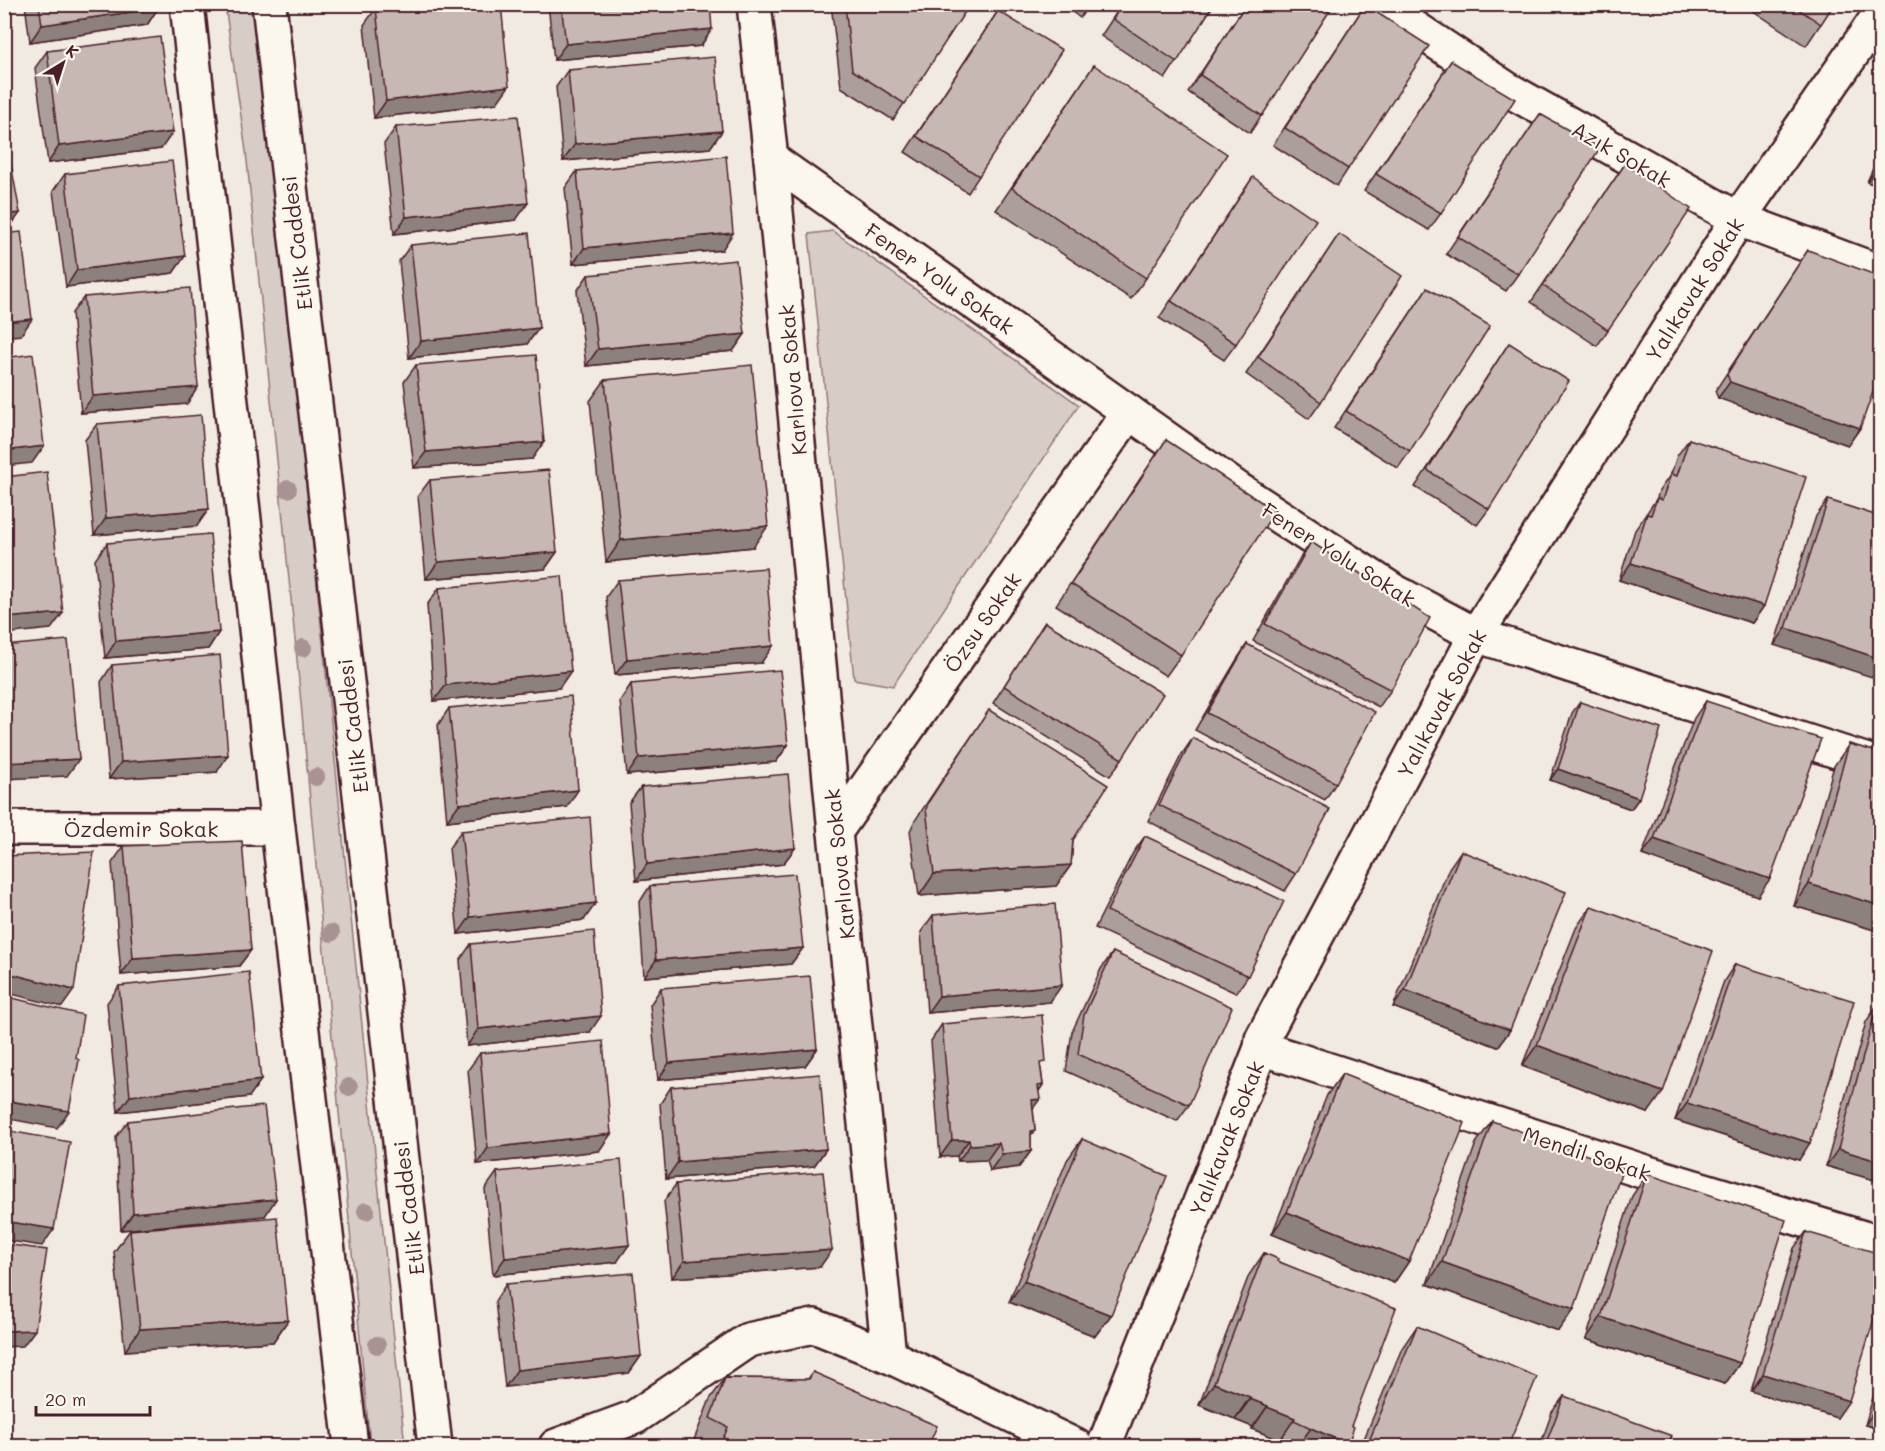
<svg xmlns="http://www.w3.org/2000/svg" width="1885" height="1451" font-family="Mali,sans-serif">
<rect width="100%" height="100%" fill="#f0eae0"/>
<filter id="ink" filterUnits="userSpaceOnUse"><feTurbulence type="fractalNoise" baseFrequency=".0167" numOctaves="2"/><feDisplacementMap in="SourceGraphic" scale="12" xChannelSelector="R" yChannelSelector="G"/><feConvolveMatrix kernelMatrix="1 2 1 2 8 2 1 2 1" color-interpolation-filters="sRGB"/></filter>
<g filter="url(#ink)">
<g fill="#d8ccc6" stroke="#917678" stroke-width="1.5">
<path d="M225,5H254L274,164L405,1446H370L296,649L246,151Z"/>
<path d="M833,231L1079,405L893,686L854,679L809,234Z"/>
</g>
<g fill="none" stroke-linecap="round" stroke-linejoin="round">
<defs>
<g id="minor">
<path d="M1379,4L1507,89L1738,219L1880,272"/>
<path d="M771,159L1239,490L1392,590L1476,635L1880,765"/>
<path d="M4,828H278"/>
<path d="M835,832L1129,412"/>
<path d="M1261,1048L1648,1173L1880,1243"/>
<path d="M889,1356L1076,1446"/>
<path d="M556,1446L635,1417L748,1340L814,1326L889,1356L835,832L771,159L754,4"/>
<path d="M1104,1446L1261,1048L1262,1039L1476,635L1738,219L1880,14"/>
</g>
<g id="primary">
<path d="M187,4L278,828L351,1446"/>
<path d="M269,4L435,1446"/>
</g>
</defs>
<use href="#minor" stroke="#4a1f2b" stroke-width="38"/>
<use href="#primary" stroke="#4a1f2b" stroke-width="38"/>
<use href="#minor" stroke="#fbf7ec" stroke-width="33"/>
<use href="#primary" stroke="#fbf7ec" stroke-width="33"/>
</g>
<g fill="#a89292">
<circle cx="288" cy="489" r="9"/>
<circle cx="303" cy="648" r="9"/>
<circle cx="316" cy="777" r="9"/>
<circle cx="331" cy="933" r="9"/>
<circle cx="349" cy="1087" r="9"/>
<circle cx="366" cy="1211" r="9"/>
<circle cx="377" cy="1345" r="9"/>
</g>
<g fill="#ac9e9a" stroke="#4a1f2b" stroke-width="1.5">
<path d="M25,4H158V8L147,25L30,42Z"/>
<path d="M548,4H710L701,46L554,60Z"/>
<path d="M831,4H970L893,120L841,87Z"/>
<path d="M1062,4H1089L1080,18Z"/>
<path d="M1122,4H1214L1165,79L1101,36Z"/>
<path d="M1246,4H1334L1250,133L1188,92Z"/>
<path d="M1743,4H1834L1806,46Z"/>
<path d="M1365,5L1348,169L1337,186L1273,145Z"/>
<path d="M376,8L497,103L374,118L364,25Z"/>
<path d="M998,11L979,176L968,193L905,152Z"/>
<path d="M47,51L161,149L48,163L35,68Z"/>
<path d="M1451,61L1441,213L1429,230L1364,191Z"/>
<path d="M1094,65L1146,278L1131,299L996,210Z"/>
<path d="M568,70L722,131L710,148L563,161L556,87Z"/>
<path d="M1540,114L1518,274L1506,291L1446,254Z"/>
<path d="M396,127L516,220L394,234L384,144Z"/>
<path d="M1881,150V187L1867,182Z"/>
<path d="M1625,164L1608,330L1597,346L1531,302Z"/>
<path d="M577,171L722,250L573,264L565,188Z"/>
<path d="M65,174L185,256L173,273L66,287L53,191Z"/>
<path d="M1253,177L1236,344L1224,360L1159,318Z"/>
<path d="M1339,234L1321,402L1309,419L1246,374Z"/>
<path d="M411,245L539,328L527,344L409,358L399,261Z"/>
<path d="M1808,250L1860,428L1848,445L1718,398L1715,391Z"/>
<path d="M588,275L745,334L733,351L586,366L577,291Z"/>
<path d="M1427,288L1410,451L1398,468L1334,428Z"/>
<path d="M84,297L187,404L81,413L72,313Z"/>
<path d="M1509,343L1489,509L1477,525L1415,487Z"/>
<path d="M416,365L532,459L414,468L404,382Z"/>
<path d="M605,380L753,547L606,562L590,401Z"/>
<path d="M97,424L197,526L94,535L85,440Z"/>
<path d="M1881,432V449L1875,447Z"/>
<path d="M1689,439L1764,606L1752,623L1619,580L1635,530L1657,498L1659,491L1671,474L1677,456Z"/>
<path d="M1166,440L1181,655L1166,676L1056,605Z"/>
<path d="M430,480L557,552L545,569L426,579L418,496Z"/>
<path d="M1828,500L1881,517L1774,645L1816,516Z"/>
<path d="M1311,542L1391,690L1379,707L1253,641L1300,558Z"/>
<path d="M107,543L219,632L208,649L105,658L95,560Z"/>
<path d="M618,580L761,663L615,675L606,597Z"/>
<path d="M439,588L559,688L434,701L427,605Z"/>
<path d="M1045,622L1122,759L1110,776L993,703Z"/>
<path d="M1247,644L1336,783L1325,800L1195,730L1236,661Z"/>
<path d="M112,665L217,772L109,779L101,682Z"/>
<path d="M631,684L788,745L776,762L627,775L620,701Z"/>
<path d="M1706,701L1758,896L1642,855L1694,718Z"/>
<path d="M1580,702L1639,798L1631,809L1550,780L1572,713Z"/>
<path d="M449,708L567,807L447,821L438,725Z"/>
<path d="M989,710L1073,840L1071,865L1056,886L919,896L910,831L914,822Z"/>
<path d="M1193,738L1296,874L1285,891L1148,821L1182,754Z"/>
<path d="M1849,744L1881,753V932L1794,906L1834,766Z"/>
<path d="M641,787L795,848L783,864L636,881L629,803Z"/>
<path d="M461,831L584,920L458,934L449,848Z"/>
<path d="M1145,836L1248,976L1236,993L1095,928L1133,853Z"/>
<path d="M124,846L251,950L239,966L121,975L112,863Z"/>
<path d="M1461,851L1510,1030L1498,1047L1393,1007L1449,868Z"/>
<path d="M650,886L803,948L791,964L644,977L639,903Z"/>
<path d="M1591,906L1648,1113L1522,1066L1576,928Z"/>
<path d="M933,915L1050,1002L927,1013L921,932Z"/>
<path d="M471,944L590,1032L467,1046L460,960Z"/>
<path d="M1113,952L1189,1105L1177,1121L1066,1071L1072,1032L1101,969Z"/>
<path d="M1735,964L1799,1160L1675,1120L1724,981Z"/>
<path d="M119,986L249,1097L118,1112L107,1003Z"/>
<path d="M661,988L817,1049L805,1066L658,1080L650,1005Z"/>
<path d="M1877,1005L1881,1006V1182L1826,1166L1866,1022Z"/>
<path d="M942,1024L1041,1069L1043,1085L1039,1091L1033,1108L1035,1130L1031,1135V1151L1019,1167L990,1171L987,1160L958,1161L957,1156L940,1157L931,1041Z"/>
<path d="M480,1053L599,1151L477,1164L468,1070Z"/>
<path d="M1342,1074L1409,1261L1394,1283L1272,1234L1327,1095Z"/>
<path d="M671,1087L826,1149L814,1166L666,1179L660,1104Z"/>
<path d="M128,1121L265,1216L121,1230L116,1137Z"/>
<path d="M1492,1121L1558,1331L1427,1284L1476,1143Z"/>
<path d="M1082,1139L1111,1315L1095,1336L1009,1302L1067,1160Z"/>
<path d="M497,1172L617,1262L493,1275L485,1189Z"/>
<path d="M1647,1174L1740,1363L1725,1384L1586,1339L1632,1196Z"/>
<path d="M676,1184L820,1267L672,1278L664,1201Z"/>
<path d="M130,1230L288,1320L273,1342L125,1351L114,1252Z"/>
<path d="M1806,1232L1837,1418L1751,1391L1794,1248Z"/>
<path d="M1264,1253L1277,1261L1302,1272L1351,1426L1348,1444L1346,1446H1289L1279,1442L1280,1440L1252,1429L1253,1427L1235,1420V1419L1199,1405L1249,1275Z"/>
<path d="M506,1284L641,1356L629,1373L505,1387L495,1301Z"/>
<path d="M1417,1326L1508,1446H1361L1402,1348Z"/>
<path d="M1881,1370V1429L1865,1425Z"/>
<path d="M813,1372L928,1446H709L694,1440L710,1399L725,1378L808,1379Z"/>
<path d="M1564,1396L1668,1446H1540L1552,1412Z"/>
</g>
<g fill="#8c817d" stroke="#4a1f2b" stroke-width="1.5">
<path d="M158,8L147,25L30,42L42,25Z"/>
<path d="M712,29L701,46L554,60L566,44Z"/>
<path d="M509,86L497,103L374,118L386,101Z"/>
<path d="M722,131L710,148L563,161L575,144Z"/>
<path d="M173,132L161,149L48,163L59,146Z"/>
<path d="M1879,165L1881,166V187L1867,182Z"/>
<path d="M528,203L516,220L394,234L406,217Z"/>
<path d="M20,213L8,230H4V215Z"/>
<path d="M733,233L722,250L573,264L584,248Z"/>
<path d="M185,256L173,273L66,287L77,270Z"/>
<path d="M32,319L21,335L4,337V322Z"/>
<path d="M539,328L527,344L409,358L421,341Z"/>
<path d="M745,334L733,351L586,366L598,349Z"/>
<path d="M1730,382L1860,428L1848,445L1718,398Z"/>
<path d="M198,387L187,404L81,413L93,396Z"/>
<path d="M1881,439V449L1875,447Z"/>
<path d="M544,442L532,459L414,468L426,452Z"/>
<path d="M44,446L32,463L4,466V451Z"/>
<path d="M209,509L197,526L94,535L106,518Z"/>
<path d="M768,526L753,547L606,562L621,540Z"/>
<path d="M557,552L545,569L426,579L438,562Z"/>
<path d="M1631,563L1764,606L1752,623L1619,580Z"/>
<path d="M63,613L51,629L4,634V618Z"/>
<path d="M1786,628L1881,659V680L1774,645Z"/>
<path d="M219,632L208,649L105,658L116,641Z"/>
<path d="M773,646L761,663L615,675L627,659Z"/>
<path d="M571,671L559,688L434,701L446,685Z"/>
<path d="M788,745L776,762L627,775L639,758Z"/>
<path d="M228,755L217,772L109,779L121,762Z"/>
<path d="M79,759L67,776L4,779V763Z"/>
<path d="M1558,769L1639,798L1631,809L1550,780Z"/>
<path d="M578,790L567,807L447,821L459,804Z"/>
<path d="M1654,839L1770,879L1758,896L1642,855Z"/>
<path d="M795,848L783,864L636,881L647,864Z"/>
<path d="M1071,865L1056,886L919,896L934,874Z"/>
<path d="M1809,884L1881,906V932L1794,906Z"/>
<path d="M596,903L584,920L458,934L470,917Z"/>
<path d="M803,948L791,964L644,977L656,960Z"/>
<path d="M251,950L239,966L121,975L133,958Z"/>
<path d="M4,972L74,990L62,1007L4,992Z"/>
<path d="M1062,985L1050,1002L927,1013L939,996Z"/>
<path d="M1405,990L1510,1030L1498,1047L1393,1007Z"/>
<path d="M601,1016L590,1032L467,1046L478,1029Z"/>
<path d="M1537,1045L1663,1092L1648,1113L1522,1066Z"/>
<path d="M817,1049L805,1066L658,1080L669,1063Z"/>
<path d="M261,1080L249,1097L118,1112L130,1096Z"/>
<path d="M1040,1099L1028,1115L1032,1100Z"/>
<path d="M4,1100L69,1111L57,1128L4,1118Z"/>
<path d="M1687,1103L1810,1143L1799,1160L1675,1120Z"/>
<path d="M611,1134L599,1151L477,1164L488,1148Z"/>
<path d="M952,1140H969L957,1156L940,1157Z"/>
<path d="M999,1143L987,1160L958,1161L970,1145Z"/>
<path d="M826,1149L814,1166L666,1179L678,1162Z"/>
<path d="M1838,1149L1881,1162V1182L1826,1166Z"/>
<path d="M1031,1151L1019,1167L990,1171L1002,1154Z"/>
<path d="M276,1199L265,1216L121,1230L133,1213Z"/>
<path d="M1287,1212L1409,1261L1394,1283L1272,1234Z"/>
<path d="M4,1221L54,1229L42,1246L4,1240Z"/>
<path d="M629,1245L617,1262L493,1275L505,1258Z"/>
<path d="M832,1250L820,1267L672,1278L684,1261Z"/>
<path d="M1442,1262L1574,1309L1558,1331L1427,1284Z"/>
<path d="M1024,1281L1111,1315L1095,1336L1009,1302Z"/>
<path d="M1601,1317L1740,1363L1725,1384L1586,1339Z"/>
<path d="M288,1320L273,1342L125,1351L140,1329Z"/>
<path d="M35,1330L23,1346L4,1347V1331Z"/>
<path d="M641,1356L629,1373L505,1387L517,1370Z"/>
<path d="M1763,1374L1849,1401L1837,1418L1751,1391Z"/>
<path d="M1214,1383L1250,1397L1235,1419L1199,1405Z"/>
<path d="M1250,1399L1268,1406L1253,1427L1235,1420Z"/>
<path d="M1267,1407L1295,1418L1280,1440L1252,1429Z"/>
<path d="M1876,1408L1881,1409V1429L1865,1425Z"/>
<path d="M1311,1428L1348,1444L1346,1446H1298Z"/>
</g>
<g fill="#c8b8b3" stroke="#4a1f2b" stroke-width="1.5">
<path d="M39,4H158V8L42,25Z"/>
<path d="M407,4H501L509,86L386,101L376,8Z"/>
<path d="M561,4H710L712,29L566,44Z"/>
<path d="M845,4H970L905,104L852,70Z"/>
<path d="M1122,4H1214L1177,62L1113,19Z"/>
<path d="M1246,4H1334L1262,116L1200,75Z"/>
<path d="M1791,4H1834L1821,24Z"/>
<path d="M1365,5L1429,46L1348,169L1285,128Z"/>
<path d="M998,11L1062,50L979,176L916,136Z"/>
<path d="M160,37L173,132L59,146L47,51Z"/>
<path d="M715,57L722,131L575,144L568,70Z"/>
<path d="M1451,61L1515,99L1441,213L1376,174Z"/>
<path d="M1094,65L1227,154L1146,278L1012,188Z"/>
<path d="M1540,114L1600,148L1518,274L1458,237Z"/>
<path d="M518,116L528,203L406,217L396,127Z"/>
<path d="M4,126L20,213L4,215Z"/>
<path d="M726,156L733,233L584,248L577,171Z"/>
<path d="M172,161L185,256L77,270L65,174Z"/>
<path d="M1625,164L1691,209L1608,330L1543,285Z"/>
<path d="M1253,177L1316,220L1236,344L1171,301Z"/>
<path d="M21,232L32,319L4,322V234Z"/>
<path d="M529,233L539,328L421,341L411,245Z"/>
<path d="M1339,234L1402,276L1321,402L1258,357Z"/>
<path d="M1808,250L1881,277V370L1860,428L1730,382L1727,374Z"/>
<path d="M736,260L745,334L598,349L588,275Z"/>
<path d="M190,288L198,387L93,396L84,297Z"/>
<path d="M1427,288L1490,326L1410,451L1346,411Z"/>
<path d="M1509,343L1569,381L1489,509L1427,470Z"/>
<path d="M33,354L44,446L4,451V358Z"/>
<path d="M536,355L544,442L426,452L416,365Z"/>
<path d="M752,365L768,526L621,540L605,380Z"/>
<path d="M201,415L209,509L106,518L97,424Z"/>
<path d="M1689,439L1806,477L1764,606L1631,563L1647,514L1651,515L1657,498L1662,500L1671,474L1677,476Z"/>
<path d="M1166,440L1275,511L1181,655L1071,584Z"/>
<path d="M549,470L557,552L438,562L430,480Z"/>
<path d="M47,472L63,613L4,618V477Z"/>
<path d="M1828,500L1881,517V659L1786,628Z"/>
<path d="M210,534L219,632L116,641L107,543Z"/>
<path d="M1311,542L1430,618L1391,690L1265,624Z"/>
<path d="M766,568L773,646L627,659L618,580Z"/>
<path d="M562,576L571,671L446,685L439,588Z"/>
<path d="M1045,622L1163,694L1122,759L1004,686Z"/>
<path d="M68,640L79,759L4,763V646Z"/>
<path d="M1247,644L1375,712L1336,783L1207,713Z"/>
<path d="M220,655L228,755L121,762L112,665Z"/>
<path d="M780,670L788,745L639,758L631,684Z"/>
<path d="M571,696L578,790L459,804L449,708Z"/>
<path d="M1706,701L1821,739L1770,879L1654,839Z"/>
<path d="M1580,702L1661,729L1639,798L1558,769Z"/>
<path d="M989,710L1108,785L1073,840L1071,865L934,874L926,809L929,801Z"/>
<path d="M1193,738L1330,809L1296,874L1159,805Z"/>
<path d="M1849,744L1881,753V906L1809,884Z"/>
<path d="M788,774L795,848L647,864L641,787Z"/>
<path d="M590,817L596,903L470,917L461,831Z"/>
<path d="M1145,836L1284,901L1248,976L1107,911Z"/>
<path d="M242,841L251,950L133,958L124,846Z"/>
<path d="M1461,851L1566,892L1510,1030L1405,990Z"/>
<path d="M94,852L74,990L4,972V856Z"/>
<path d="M795,874L803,948L656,960L650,886Z"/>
<path d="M1055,904L1062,985L939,996L933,915Z"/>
<path d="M1591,906L1713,951L1663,1092L1537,1045Z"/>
<path d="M594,931L601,1016L478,1029L471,944Z"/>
<path d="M1113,952L1232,1007L1189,1105L1078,1054L1084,1015Z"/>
<path d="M1735,964L1854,1001L1810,1143L1687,1103Z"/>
<path d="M249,972L261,1080L130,1096L119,986Z"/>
<path d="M810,976L817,1049L669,1063L661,988Z"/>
<path d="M4,996L83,1015L76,1058L79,1060L69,1111L4,1100Z"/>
<path d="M1877,1005L1881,1006V1162L1838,1149Z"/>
<path d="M1042,1015L1046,1062L1040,1063L1043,1085L1038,1086L1040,1099L1032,1100L1035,1130L1031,1131V1151L1002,1154L999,1143L970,1145L969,1140H952L942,1024Z"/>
<path d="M603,1041L611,1134L488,1148L480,1053Z"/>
<path d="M820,1074L826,1149L678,1162L671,1087Z"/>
<path d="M1342,1074L1465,1123L1409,1261L1287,1212Z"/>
<path d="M264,1106L276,1199L133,1213L128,1121Z"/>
<path d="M1492,1121L1623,1168L1574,1309L1442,1262Z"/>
<path d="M4,1130L70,1142L54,1229L4,1221Z"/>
<path d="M1082,1139L1167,1176L1111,1315L1024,1281Z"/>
<path d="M621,1160L629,1245L505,1258L497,1172Z"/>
<path d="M823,1172L832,1250L684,1261L676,1184Z"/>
<path d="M1647,1174L1786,1220L1740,1363L1601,1317Z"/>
<path d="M277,1217L288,1320L140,1329L130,1230Z"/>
<path d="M1806,1232L1881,1254V1296L1849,1401L1763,1374Z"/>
<path d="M4,1244L47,1250L35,1330L4,1331Z"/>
<path d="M1264,1253L1278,1259L1277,1261L1302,1271V1272L1396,1308L1351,1426L1354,1427L1348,1444L1311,1428L1294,1420L1295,1418L1267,1407L1268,1406L1250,1399V1397L1214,1383Z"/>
<path d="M633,1273L641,1356L517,1370L506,1284Z"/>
<path d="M1417,1326L1537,1377L1508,1446H1367Z"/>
<path d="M813,1372L937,1426L928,1446H720L728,1427L710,1418L725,1378L809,1379Z"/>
<path d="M1881,1394V1409L1876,1408Z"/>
<path d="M1564,1396L1672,1436L1668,1446H1545Z"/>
</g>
</g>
<g text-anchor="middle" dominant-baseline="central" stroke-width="4.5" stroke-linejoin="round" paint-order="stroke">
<g font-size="21" fill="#4a1f2b" stroke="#fbf7ec">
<text transform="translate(1622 154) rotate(30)">Azık Sokak</text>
<text transform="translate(296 243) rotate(-97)">Etlik Caddesi</text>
<text transform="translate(940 278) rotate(35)">Fener Yolu Sokak</text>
<text transform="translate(1694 289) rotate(-58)">Yalıkavak Sokak</text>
<text transform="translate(792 380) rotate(-95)">Karlıova Sokak</text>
<text transform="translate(1339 554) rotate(32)">Fener Yolu Sokak</text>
<text transform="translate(982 622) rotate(-55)">Özsu Sokak</text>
<text transform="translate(1441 703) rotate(-62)">Yalıkavak Sokak</text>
<text transform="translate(352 726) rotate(-97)">Etlik Caddesi</text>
<text x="141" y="828">Özdemir Sokak</text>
<text transform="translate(839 864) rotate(-96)">Karlıova Sokak</text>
<text transform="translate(1226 1138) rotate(-68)">Yalıkavak Sokak</text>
<text transform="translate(1587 1153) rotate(18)">Mendil Sokak</text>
<text transform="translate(408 1208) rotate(-97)">Etlik Caddesi</text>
</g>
</g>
<rect width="1885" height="1451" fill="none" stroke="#fbf7ec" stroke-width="24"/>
<rect x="12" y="12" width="1861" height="1427" fill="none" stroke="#4a1f2b" stroke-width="2" filter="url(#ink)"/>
<g transform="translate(63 63) rotate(38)" stroke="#fbf7ec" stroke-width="4.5" paint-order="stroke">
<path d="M0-4.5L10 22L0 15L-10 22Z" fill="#4a1f2b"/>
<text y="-9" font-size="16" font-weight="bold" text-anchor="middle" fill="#4a1f2b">K</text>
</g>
<path d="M36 1406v9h114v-9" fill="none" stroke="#4a1f2b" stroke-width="3"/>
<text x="45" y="1406" font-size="18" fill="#4a1f2b" stroke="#fbf7ec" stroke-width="4.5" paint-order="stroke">20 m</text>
</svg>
